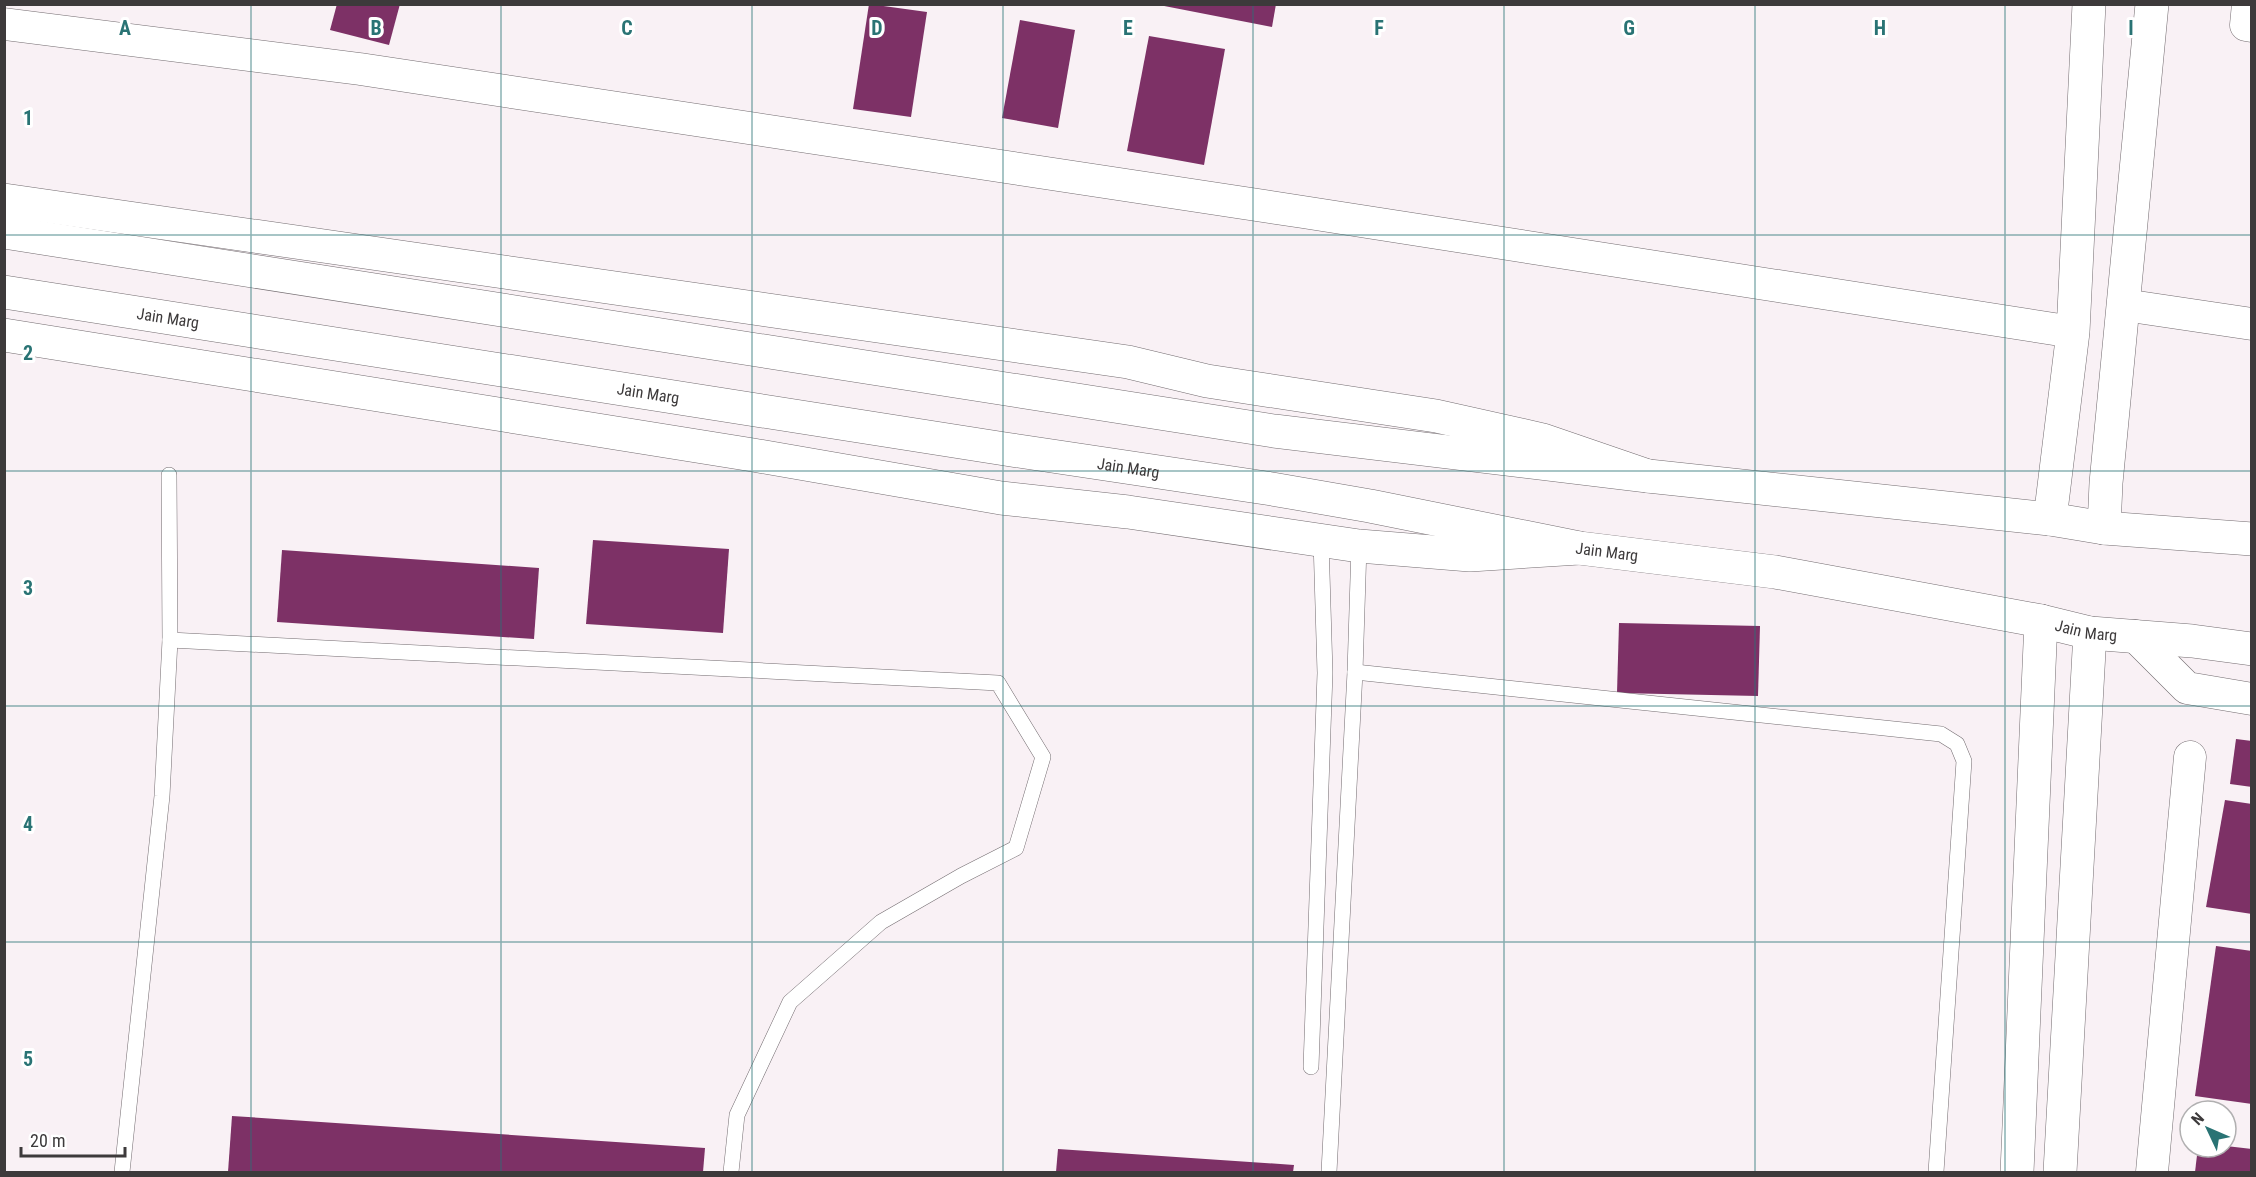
<svg xmlns="http://www.w3.org/2000/svg" width="2256" height="1177" font-family="'Roboto Condensed',sans-serif">
<rect width="100%" height="100%" fill="#f9f1f5"/>
<g fill="#7d3166">
<path d="M337,4H400L389,45L330,30Z"/>
<path d="M869,4L927,12L911,117L853,109Z"/>
<path d="M1154,4H1276L1272,27Z"/>
<path d="M1020,20L1075,30L1058,128L1002,118Z"/>
<path d="M1149,36L1225,49L1204,165L1127,151Z"/>
<path d="M593,540L729,549L723,633L586,624Z"/>
<path d="M282,550L539,568L534,639L277,622Z"/>
<path d="M1619,623L1760,626L1758,696L1617,693Z"/>
<path d="M2236,739L2252,741V787L2230,784Z"/>
<path d="M2225,800L2252,804V914L2206,907Z"/>
<path d="M2216,946L2252,951V1104L2195,1096Z"/>
<path d="M232,1116L705,1148L703,1172H228Z"/>
<path d="M2226,1146L2252,1149V1172H2195L2198,1147Z"/>
<path d="M1058,1149L1294,1165L1293,1172H1056Z"/>
</g>
<g fill="none" stroke-linecap="round" stroke-linejoin="round">
<defs>
<g id="service">
<path d="M170,640L998,683L1043,757L1016,848L961,876L881,922L790,1002L737,1115L731,1172"/>
<path d="M1355,672L1941,734L1957,744L1964,761L1936,1172"/>
<path d="M1311,1067L1325,673L1321,540"/>
<path d="M122,1172L162,796L170,640L169,475"/>
<path d="M1329,1172L1355,672L1359,546"/>
</g>
<g id="minor">
<path d="M2248,4L2246,25L2252,26"/>
<path d="M4,24L360,69L1303,212L2073,332"/>
<path d="M2124,305L2252,324"/>
<path d="M2135,636L2187,688L2252,699"/>
<path d="M2152,1172L2190,757"/>
</g>
<g id="tertiary">
<path d="M4,232L1274,431L1648,476L2050,519L2104,528L2252,539"/>
<path id="s1" d="M4,292L1005,449L1272,489L1370,506L1579,548L1775,572L2041,621L2090,633L2192,641L2252,649"/>
<path d="M2050,519L2073,332L2089,4"/>
<path d="M2104,528L2106,483L2152,4"/>
<path d="M2017,1172L2041,621"/>
<path d="M2060,1172L2090,633"/>
</g>
<g id="secondary">
<path d="M4,200L1128,362L1207,381L1436,416L1543,440L1648,476"/>
<path d="M4,335L753,455L1001,498L1128,512L1359,546L1470,555L1579,548"/>
</g>
</defs>
<use href="#service" stroke="#736c70" stroke-width="16"/>
<use href="#minor" stroke="#736c70" stroke-width="33"/>
<use href="#tertiary" stroke="#736c70" stroke-width="34"/>
<use href="#secondary" stroke="#736c70" stroke-width="34"/>
<use href="#service" stroke="#fff" stroke-width="15"/>
<use href="#minor" stroke="#fff" stroke-width="32"/>
<use href="#tertiary" stroke="#fff" stroke-width="33"/>
<use href="#secondary" stroke="#fff" stroke-width="33"/>
</g>
<path fill="none" stroke="#297374" stroke-width="1.5" stroke-opacity="0.55" d="M251,4V1172M501,4V1172M752,4V1172M1003,4V1172M1253,4V1172M1504,4V1172M1755,4V1172M2005,4V1172M4,235H2252M4,471H2252M4,706H2252M4,942H2252"/>
<g text-anchor="middle" dominant-baseline="central" stroke-width="6" stroke-linejoin="round" paint-order="stroke">
<g font-size="16" fill="#3d3a3b" stroke="#fff">
<text stroke="none"><textPath href="#s1" startOffset="166">Jain Marg</textPath></text>
<text stroke="none"><textPath href="#s1" startOffset="652">Jain Marg</textPath></text>
<text stroke="none"><textPath href="#s1" startOffset="1138">Jain Marg</textPath></text>
<text stroke="none"><textPath href="#s1" startOffset="1624">Jain Marg</textPath></text>
<text stroke="none"><textPath href="#s1" startOffset="2110">Jain Marg</textPath></text>
</g>
</g>
<g font-size="20" text-anchor="middle" font-weight="bold" fill="#297374" stroke="#fff" stroke-width="6" stroke-linejoin="round" paint-order="stroke">
<text x="125" y="35">A</text>
<text x="376" y="35">B</text>
<text x="627" y="35">C</text>
<text x="877" y="35">D</text>
<text x="1128" y="35">E</text>
<text x="1379" y="35">F</text>
<text x="1629" y="35">G</text>
<text x="1880" y="35">H</text>
<text x="2131" y="35">I</text>
<text x="28" y="125">1</text>
<text x="28" y="360">2</text>
<text x="28" y="595">3</text>
<text x="28" y="831">4</text>
<text x="28" y="1066">5</text>
</g>
<rect width="2256" height="1177" fill="none" stroke="#3d3a3b" stroke-width="12"/>
<g transform="translate(2208 1129) rotate(314)"><circle r="28" fill="#ffffff" stroke="#b1b0b1" stroke-width="1.5"/>
<path d="M0-4.5L10 22L0 15L-10 22Z" fill="#297374"/>
<text y="-9" font-size="16" font-weight="bold" text-anchor="middle" fill="#3d3a3b">N</text>
</g>
<path d="M21 1147v9h104v-9" fill="none" stroke="#3d3a3b" stroke-width="3"/>
<text x="30" y="1147" font-size="18" fill="#3d3a3b" stroke="#ffffff" stroke-width="4.5" paint-order="stroke">20 m</text>
</svg>
